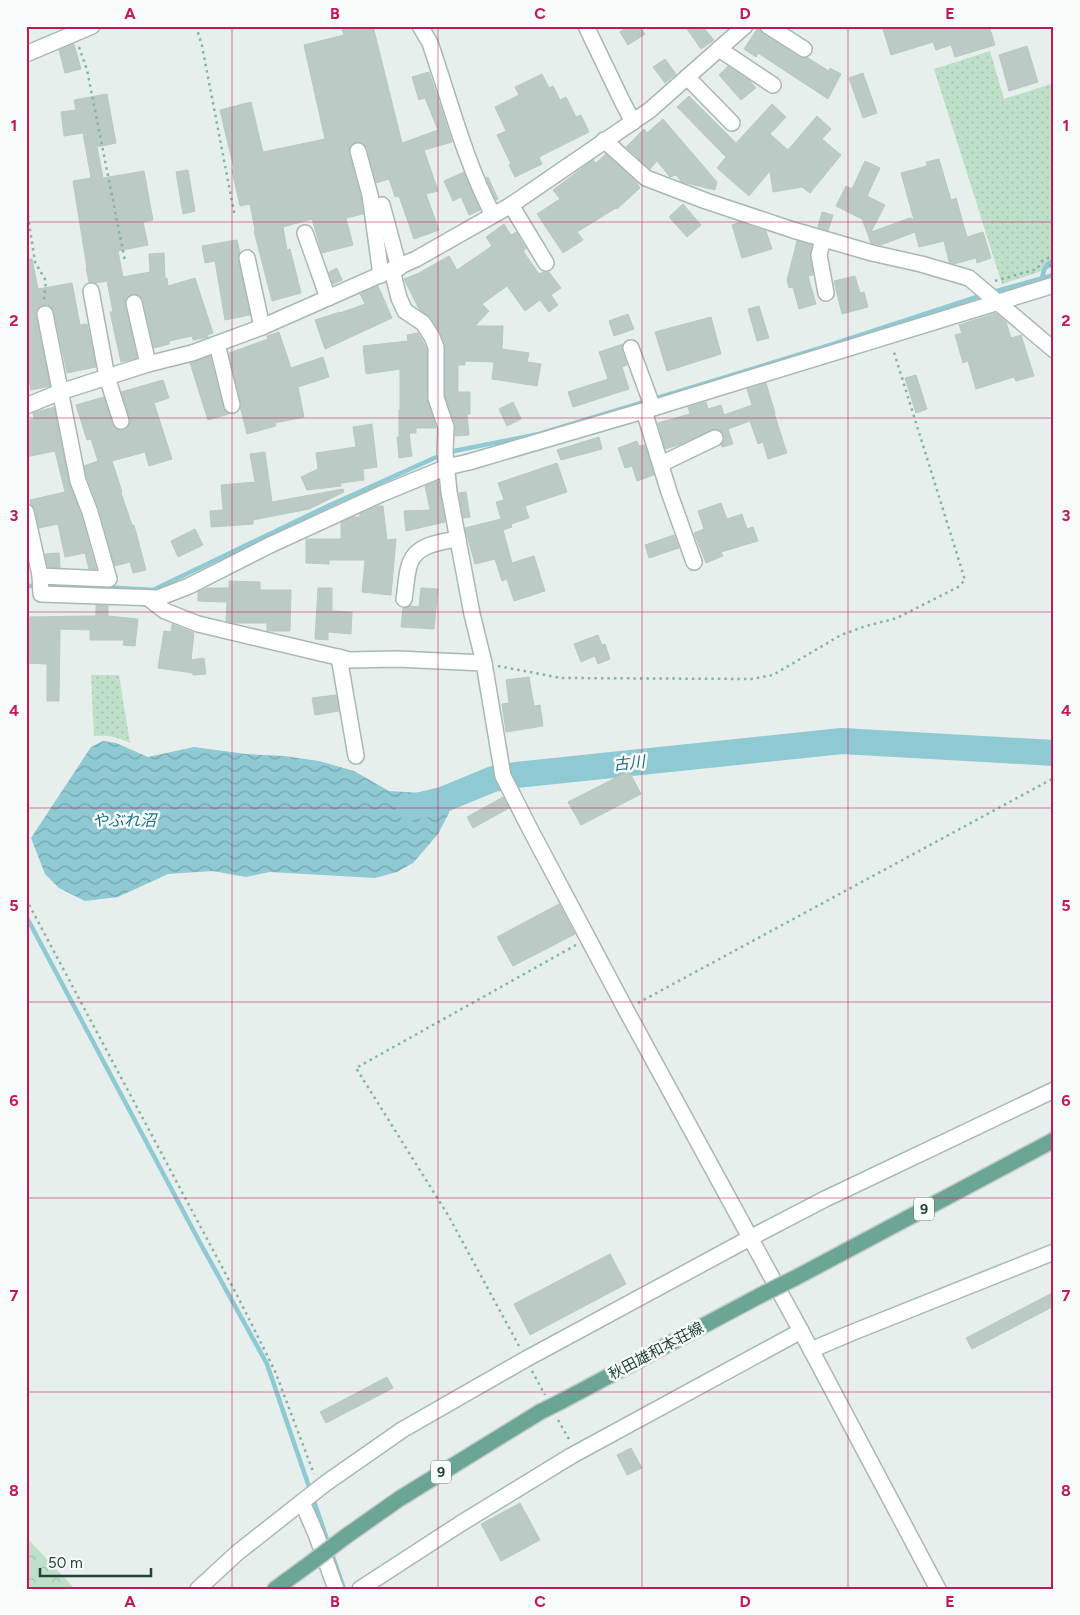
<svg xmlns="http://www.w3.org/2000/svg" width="1080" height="1615" font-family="Figtree,'Noto Sans JP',sans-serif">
<defs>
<pattern id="forest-crowns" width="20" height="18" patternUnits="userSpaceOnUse" patternTransform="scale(1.25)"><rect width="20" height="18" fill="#bfe0c8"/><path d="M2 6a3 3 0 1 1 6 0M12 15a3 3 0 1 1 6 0" fill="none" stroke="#a4c1ad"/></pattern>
<pattern id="park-dots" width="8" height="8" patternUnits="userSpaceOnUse" patternTransform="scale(1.25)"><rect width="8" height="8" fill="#bfe0c8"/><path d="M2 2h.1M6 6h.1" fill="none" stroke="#a4c1ad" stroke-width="1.8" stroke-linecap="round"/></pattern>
<pattern id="water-waves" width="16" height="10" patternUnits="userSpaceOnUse" patternTransform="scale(1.25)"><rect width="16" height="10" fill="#8ec9d4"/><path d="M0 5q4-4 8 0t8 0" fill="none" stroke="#74a5ad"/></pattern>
</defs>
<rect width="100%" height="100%" fill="#e6efeb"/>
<path fill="url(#forest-crowns)" d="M26,1537L75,1589H26Z"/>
<g fill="url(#park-dots)">
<path d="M990,51L1004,99L1054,83V267L1002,284L934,69Z"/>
<path d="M91,675H119L130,743C118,737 108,735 94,736Z"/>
</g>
<path fill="url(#water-waves)" d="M103,741L116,743L148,757L194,747L246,754L284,756L319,761L354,771L389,791L423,793L437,796L449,802V813L438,834L413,863L397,872L375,878L270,872L246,877L213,871L168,874L118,897L85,901L59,888L45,874L31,838L91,747Z"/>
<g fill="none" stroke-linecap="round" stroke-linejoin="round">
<g stroke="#8ec9d4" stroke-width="4.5">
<path d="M1042,278C1044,269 1045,265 1054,260"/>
<path d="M993,292L1054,275"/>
<path d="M449,452L539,434L827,346L983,295"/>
<path d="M26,586H85L153,590L328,506L441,455"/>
<path d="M26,916L198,1239L267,1364L344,1589"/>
</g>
<path stroke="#8ec9d4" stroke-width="26" d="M409,808L442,800L493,779L516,775L842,741L1054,753"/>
</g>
<g fill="#bbcac4" stroke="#b8c9c2">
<path d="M350,26H373L402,143L438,130L425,98L419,100L412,77L429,72L452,142L424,150L438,191L426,194L439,230L414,239L399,196L395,197L389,179L376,183L367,148L361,142H355L351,145L349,153L361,197L363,214L346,218L353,245L322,253L312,219L283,227L287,250L290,249L301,293L272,301L254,231L255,230L250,204L240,206L232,170L234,169L220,110L251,102L263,152L325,139L304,45L344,35L342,30Z"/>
<path d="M629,26H639L645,34L628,45L620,32Z"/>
<path d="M685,26H702L714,40L701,49Z"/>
<path d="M759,26L763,34L799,57L808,58L829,71L830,68L841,74L828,99L758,53L756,57L744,49Z"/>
<path d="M882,26H989L995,45L955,57L951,45L936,50L933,42L891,55Z"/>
<path d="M74,44L81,69L65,73L59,50Z"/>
<path d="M1027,46L1038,82L1009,91L999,55Z"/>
<path d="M665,59L676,74L665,83L653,67Z"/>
<path d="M728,66L750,81L756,88L741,100L719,75Z"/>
<path d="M863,73L877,113L863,118L849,78Z"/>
<path d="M542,74L549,88L553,86L560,100L566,97L576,117L581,115L589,132L539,157L542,164L515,177L509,165L511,164L497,135L506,131L495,107L519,95L515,87Z"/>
<path d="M107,94L116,143L97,147L103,178L144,171L153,220L143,222L148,245L118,251L123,277L150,272L149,254L164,253L165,278H167L168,286L195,278L213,333L207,335L208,337L193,340L192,336L169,341V344L154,348L143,300L137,294H131L127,297L125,305L137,358L121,362L110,312H113L107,281L96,283L89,282L86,268H87L73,181L91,178L83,133L64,136L61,112L76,110L74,100Z"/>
<path d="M689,96L736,143L772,104L786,117L770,134L788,150L817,116L831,129L822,139L841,155L810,193L802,187L773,192L770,171L749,196L717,168L726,157L677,107Z"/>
<path d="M663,119L717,182L715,190L682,182L676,175L670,177L657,161L650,169L626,147L644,129L647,133Z"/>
<path d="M606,154L636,182L640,188L617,209L616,208L577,232L583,240L563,253L537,214L560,199L553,190L593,160L596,163Z"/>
<path d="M939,159L951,200L956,198L967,237L983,232L991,258L977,263L976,258L954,264L949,262L944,241L919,247L915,232L881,245L871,243L862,219L836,206L846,186L852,189L865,161L880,168L867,196L885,205L871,232L910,218L914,220L901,173L927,166L926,162Z"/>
<path d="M188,170L195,211L183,214L176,172Z"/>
<path d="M464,172L480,210L469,215L461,197L453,201L444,181Z"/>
<path d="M488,177L498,199L496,200L486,178Z"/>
<path d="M683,204L701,225L687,237L669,217Z"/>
<path d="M822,212L833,215L828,231L818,227Z"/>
<path d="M740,222L766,231L772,249L742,258L732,225Z"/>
<path d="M504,224L511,235L516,232L526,249L523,251L539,274L543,272H549L561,288L551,295L558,305L549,312L540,300L525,311L507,286L482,304L489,311L475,326H503L502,349L529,353L527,362L541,364L537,386L492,379L494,362L465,361V365H458V392H470V414H467L469,435L455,436V424L445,396V344L440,332L431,318L419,309L404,279L419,273L449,256L457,270L492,246L486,237Z"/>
<path d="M237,240L240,253L238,260L250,315L225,320L215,261L205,263L202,246Z"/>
<path d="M797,241L812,245L810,256L813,275L808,276L816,304L799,309L793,287L789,288L787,280Z"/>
<path d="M26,259H32L38,289L72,283L80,325L87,324L96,367L67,373L54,312L48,305H43L36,311V316L50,386L31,390L26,363Z"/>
<path d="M337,268L342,280L333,284L329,272Z"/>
<path d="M855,276L860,293L864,292L868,307L842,314L834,281Z"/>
<path d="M378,286L392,318L325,349L315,320L340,312V313L365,304L360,294Z"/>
<path d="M759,306L769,338L757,341L748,309Z"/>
<path d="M996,313L1006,322L1011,338L1021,335L1034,376L1016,381L1014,377L976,389L968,361L963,363L955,335L962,333L959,325Z"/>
<path d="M628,314L634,329L614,336L609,321Z"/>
<path d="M711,317L721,354L667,371L655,332Z"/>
<path d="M279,332L291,368L323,357L329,377L298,387L304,417L275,423L276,426L247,434L241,410H240L241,403L229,353L268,339L267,336Z"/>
<path d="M418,333L427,349V398L436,428H416V433H409L412,456L399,458L397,437H399V410H400V369L366,374L363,346L408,341L407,335Z"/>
<path d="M623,344L622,351L627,365L622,367L629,389L573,407L568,392L608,379L599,352Z"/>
<path d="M210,356L223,407L229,414L208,420L190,363Z"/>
<path d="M916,375L927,409L916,413L905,378Z"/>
<path d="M163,380L169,398L154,403L172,459L149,466L145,452L112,461L122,492L121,493L132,525H134L146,570L133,573L130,562L115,566L99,509L87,478L84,466L98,461L91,439L87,440L76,405L104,397L112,424L115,428L123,430L128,427L130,419L121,392Z"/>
<path d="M766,383L775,413H774L787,453L768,459L763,442L758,444L750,421L728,429L733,444L722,447L721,445L724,439V434L721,431L715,429L681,444L665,449L658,423L690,414L688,407L706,402L708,409L721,405L724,415L752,405L747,389Z"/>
<path d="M513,402L521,419L507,426L499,409Z"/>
<path d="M54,407L69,483L81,515L96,569H89L85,553L65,557L58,524L39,528L35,510L31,505L30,500L65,492L55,451L26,457V421L34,419L33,413Z"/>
<path d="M372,424L377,467L363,469L364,480L341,483V486L307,490L301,477L318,469L316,453L356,447L353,427Z"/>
<path d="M599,437L602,449L561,460L557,450Z"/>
<path d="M637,441L639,446L645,445L654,475L637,481L632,466L625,468L618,448Z"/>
<path d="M265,452L272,502L343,489L344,492L309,509L253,520V524L211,527L210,511L223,510L221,485L255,482L250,454Z"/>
<path d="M557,463L567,492L525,506L529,518L511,524L512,527L503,530L512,563L534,556L545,591L514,601L507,579L502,581L495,559L475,564L465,528L501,519L496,502L504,500L498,483Z"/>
<path d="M438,481L445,522L406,531L404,511L430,510L425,486Z"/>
<path d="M466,492L470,517L463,518L459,493Z"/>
<path d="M721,503L727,519L742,514L747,529L753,527L758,541L721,552L723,556L706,563L694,533L704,529L698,511Z"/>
<path d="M378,506H383L387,540L396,539L391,595L362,592L365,560H329V564L306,563V539H341V522L353,517H360V514Z"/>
<path d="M195,529L203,545L178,557L171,541Z"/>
<path d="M674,535L679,548L649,558L645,545Z"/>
<path d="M59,553L60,568L48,567L45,554Z"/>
<path d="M229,581L260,582V590H291L290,631H267V623H234L226,621L227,602L198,601V592L207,588H229Z"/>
<path d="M318,588H332V611L352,612L351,634L328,632V640L315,639Z"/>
<path d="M421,588L438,589L434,629L401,627L403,608L410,606L419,607Z"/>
<path d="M96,605L108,606V616L138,619L135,646L123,645L124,640H90V630L60,629L59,701H47V664L26,663V617L96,616Z"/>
<path d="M172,624L194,633L191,660L204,658L206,674L193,675V673L158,668L164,631L171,632Z"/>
<path d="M598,635L602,645L605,644L610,659L598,664L595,656L581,662L574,644Z"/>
<path d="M529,677L534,706L540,705L543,726L506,732L502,704L509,703L506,680Z"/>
<path d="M336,695L339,711L315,715L312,698Z"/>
<path d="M629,771L641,794L581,825L568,802Z"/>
<path d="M503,797L509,808L473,828L467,817Z"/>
<path d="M559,904L575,934L513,966L497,937Z"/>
<path d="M610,1254L626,1284L530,1335L514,1304Z"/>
<path d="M1054,1292V1306L972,1349L966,1338Z"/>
<path d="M387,1377L393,1388L326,1423L320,1412Z"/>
<path d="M631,1448L642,1468L627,1475L617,1455Z"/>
<path d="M520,1503L540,1540L501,1561L481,1524Z"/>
</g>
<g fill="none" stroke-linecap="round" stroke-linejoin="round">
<defs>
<g id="minor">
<path d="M420,26L430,43C450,101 465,161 493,215"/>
<path d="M586,26L622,101L633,122"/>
<path d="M768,26L804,49"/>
<path d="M719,49L773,85"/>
<path d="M26,54L92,26"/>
<path d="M687,77L732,123"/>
<path d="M604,140L646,178L706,201L793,230L872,253L921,264L969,278L1054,350"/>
<path d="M358,151L370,195L381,275"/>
<path d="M382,205L399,268"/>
<path d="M511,205L546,263"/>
<path d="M305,233L328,298"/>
<path d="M823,239L819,255L826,293"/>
<path d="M247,258L262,327"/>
<path d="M392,270L399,298L405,311L423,323L432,337L436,347V398L446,427L445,452L449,492L472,614L484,663L503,776L530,829L626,1010L801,1331L938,1589"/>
<path d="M91,291L107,377L121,421"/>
<path d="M134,303L148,364"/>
<path d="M217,344L232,405"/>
<path d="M631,348L653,408"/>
<path d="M26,406L60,392L148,364L192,353L262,327L416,259L511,205L650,110L745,26"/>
<path d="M644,411L669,492L694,562"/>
<path d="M661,464L715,438"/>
<path d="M26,512L40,575L41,594L158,598L189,586L270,545L381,494L447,467L469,462L653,408L1054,285"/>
<path d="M40,576L109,579L90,512L78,481L45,314"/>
<path d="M148,598L165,611L198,624L350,660L397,659L484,663"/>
<path d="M404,599C406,588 406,574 410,563C417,544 441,542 458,539"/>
<path d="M339,657L356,756"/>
<path d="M811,1350L851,1333L1054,1252"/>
<path d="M302,1502L316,1534L336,1589"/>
<path d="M198,1589L237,1553L326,1483L402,1430L526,1359L750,1238L825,1199L1054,1090"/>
<path d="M360,1589L460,1524L571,1456L801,1331"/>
</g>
<g id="major">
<path d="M795,1278L1054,1140"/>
<path d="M562,1401L761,1295"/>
<path d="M345,1537L399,1499L540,1412"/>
<path d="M275,1589L312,1562"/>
</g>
</defs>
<use href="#minor" stroke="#a8b8b2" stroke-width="18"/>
<use href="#major" stroke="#c2cac8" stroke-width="18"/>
<g stroke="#86b3a5" stroke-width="2.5" stroke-dasharray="2.5 4" stroke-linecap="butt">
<path d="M196,26L202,46L235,217"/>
<path d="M79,47L87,70L125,261"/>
<path d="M26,203L35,262L46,281L44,300"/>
<path d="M1049,266L1054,264"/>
<path d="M995,281L1037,269L1042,261L1054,255"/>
<path d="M498,666L561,678L751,679L773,675L841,635L866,626L897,618L958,587L965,580L893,349"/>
<path d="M26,899L238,1297L275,1371L314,1474"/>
<path d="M638,1003L1054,778"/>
<path d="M519,1346L448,1215L356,1068L576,945"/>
<path d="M532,1371L545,1395"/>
<path d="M558,1420L570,1441"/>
</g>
<use href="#minor" stroke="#fff" stroke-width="15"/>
<use href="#major" stroke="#6aa596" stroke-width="15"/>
<defs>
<g id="major-bridge">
<path d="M761,1295L795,1278"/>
<path d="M540,1412L562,1401"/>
<path d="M312,1562L345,1537"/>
</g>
</defs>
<use href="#major-bridge" stroke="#c2cac8" stroke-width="18" stroke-linecap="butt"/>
<use href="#major-bridge" stroke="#6aa596" stroke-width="15"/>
</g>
<path fill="none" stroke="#c2185b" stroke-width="1" stroke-opacity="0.55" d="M232,26V1589M438,26V1589M642,26V1589M848,26V1589M26,222H1054M26,418H1054M26,612H1054M26,808H1054M26,1002H1054M26,1198H1054M26,1392H1054"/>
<g text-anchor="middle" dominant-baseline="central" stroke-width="5" stroke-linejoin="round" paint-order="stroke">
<g fill="#f7fbf9" stroke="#637a73" stroke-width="1">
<rect x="914" y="1197.5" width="20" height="23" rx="4"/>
<rect x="431" y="1460.5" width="20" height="23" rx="4"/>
</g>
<g font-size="14" font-weight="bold" fill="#24423a">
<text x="924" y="1209">9</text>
<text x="441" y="1472">9</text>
</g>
<g font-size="15" fill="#24423a" stroke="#f7fbf9">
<text transform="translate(656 1351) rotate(-28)">秋田雄和本荘線</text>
</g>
<g font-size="16" font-style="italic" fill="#1c6f80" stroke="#f7fbf9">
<text transform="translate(629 763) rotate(-6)">古川</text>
<text x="124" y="820">やぶれ沼</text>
</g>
</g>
<rect width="1080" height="1615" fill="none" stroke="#f7fbf9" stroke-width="55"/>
<path d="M40 1568v8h111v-8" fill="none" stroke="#24423a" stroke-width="2.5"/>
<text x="48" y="1568" font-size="15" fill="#24423a" stroke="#f7fbf9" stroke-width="4" paint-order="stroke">50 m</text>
<rect x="28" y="28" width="1024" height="1560" fill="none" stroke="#c2185b" stroke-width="2"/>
<g font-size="16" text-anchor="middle" font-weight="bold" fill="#c2185b">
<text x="130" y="19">A</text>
<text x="335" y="19">B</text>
<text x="540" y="19">C</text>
<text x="745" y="19">D</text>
<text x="950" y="19">E</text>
<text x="14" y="131">1</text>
<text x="1066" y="131">1</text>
<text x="14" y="326">2</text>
<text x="1066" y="326">2</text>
<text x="14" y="521">3</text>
<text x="1066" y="521">3</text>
<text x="14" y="716">4</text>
<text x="1066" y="716">4</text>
<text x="14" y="911">5</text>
<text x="1066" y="911">5</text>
<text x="14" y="1106">6</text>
<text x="1066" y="1106">6</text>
<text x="14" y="1301">7</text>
<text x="1066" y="1301">7</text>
<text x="14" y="1496">8</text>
<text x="1066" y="1496">8</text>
<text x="130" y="1607">A</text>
<text x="335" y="1607">B</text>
<text x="540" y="1607">C</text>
<text x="745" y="1607">D</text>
<text x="950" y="1607">E</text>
</g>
</svg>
